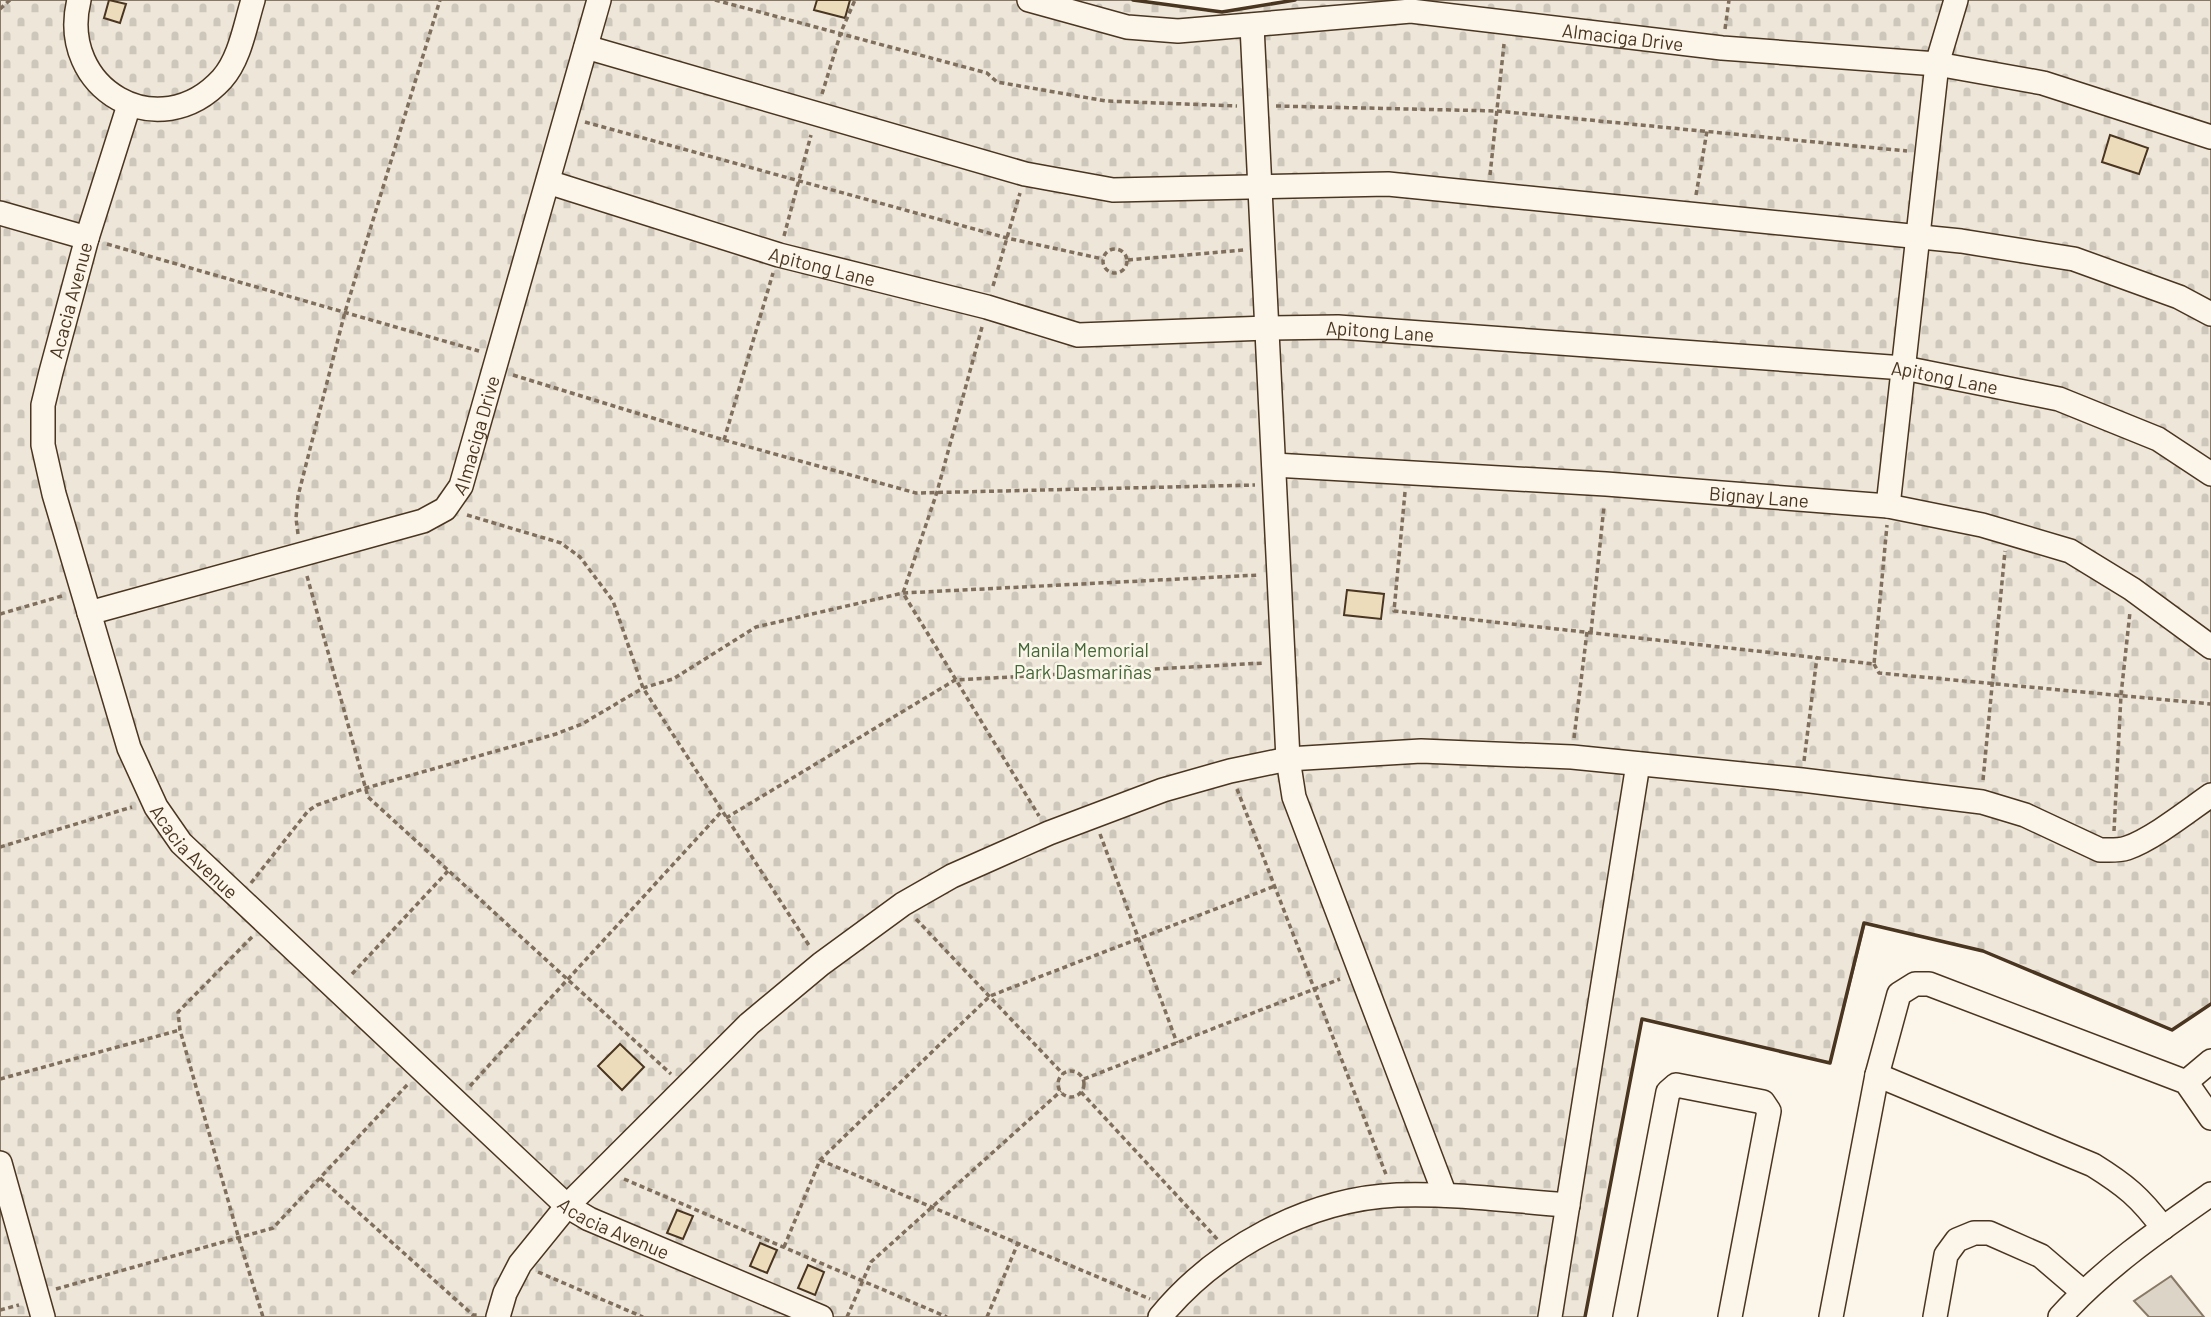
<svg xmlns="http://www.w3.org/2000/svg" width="2211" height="1317" font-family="Barlow,sans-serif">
<defs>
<pattern id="cemetery-stones" width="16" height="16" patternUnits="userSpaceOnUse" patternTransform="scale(1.75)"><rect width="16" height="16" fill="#ede6d9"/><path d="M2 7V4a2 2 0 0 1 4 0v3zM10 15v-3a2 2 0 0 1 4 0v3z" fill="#cdc6ba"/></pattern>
</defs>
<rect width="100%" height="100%" fill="#fbf6e9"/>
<path fill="url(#cemetery-stones)" stroke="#887966" stroke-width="2" d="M0,0H1133L1222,12L1295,0H2211V1004L2172,1030L1983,951L1865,923L1830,1063L1642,1019L1585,1317H0Z"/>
<path fill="#dcd4c6" stroke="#887966" stroke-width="2" d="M2171,1276L2204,1317H2149L2134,1301Z"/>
<g fill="#ecdcbc" stroke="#4a3520" stroke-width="2">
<path d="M109,0L126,4L120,23L104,18Z"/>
<path d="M817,0H850L845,18L814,10Z"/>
<path d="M2110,135L2148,148L2139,174L2102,162Z"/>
<path d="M1347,590L1384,594L1381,619L1344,615Z"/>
<path d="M620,1044L644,1067L622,1090L598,1066Z"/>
<path d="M677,1210L693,1216L683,1239L667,1233Z"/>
<path d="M760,1243L777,1250L767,1273L750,1266Z"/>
<path d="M808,1265L824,1272L815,1295L798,1288Z"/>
</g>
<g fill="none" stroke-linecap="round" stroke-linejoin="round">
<defs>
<g id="minor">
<path d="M79,0C57,89 159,148 222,79C240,59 245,26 253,0"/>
<path id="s1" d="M1029,0L1127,27L1178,31L1411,11L1722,48L1937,64L2043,83L2211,137"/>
<path d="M1252,26L1288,759L1294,797L1445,1195"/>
<path d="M586,47L1025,174L1113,190L1388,184L1961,241L2074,259L2179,297L2211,314"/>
<path id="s2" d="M129,105L87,238L51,372L43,405V445L54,494L129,748L156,807L181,843L567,1206L589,1219L821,1317"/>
<path id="s3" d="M548,182L779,255L987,307L1078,335L1267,328L1338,327L1904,368L2059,399L2158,439L2211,474"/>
<path d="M0,213L87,238"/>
<path id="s4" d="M1274,465L1606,484L1888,506L1982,525L2070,551L2132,589L2211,647"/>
<path d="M1888,506L1937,64L1956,0"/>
<path id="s5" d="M89,613L423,521L445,509L461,486L599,0"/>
<path d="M1877,1075L2093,1165C2125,1185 2140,1197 2163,1228"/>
<path d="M2186,1082L2211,1061"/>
<path d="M0,1163L43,1317"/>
<path d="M498,1317L505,1293L520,1264L567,1206L749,1024L821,964L903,904L952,876L1049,833L1163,790L1230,771L1288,759L1421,751L1572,757L1802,780L1982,802L2025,815L2100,850C2109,850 2118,851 2127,848C2153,839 2188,811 2211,795"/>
<path d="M1160,1317C1216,1249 1307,1199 1397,1195C1454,1193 1511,1201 1568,1205"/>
<path d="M1550,1317L1638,764"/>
<path d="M1625,1317L1668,1092L1676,1085L1763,1102L1769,1111L1730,1317"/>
<path d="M1831,1317L1877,1075L1899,994L1915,984H1929L2186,1082L2211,1118"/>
<path d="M1935,1317L1946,1255L1957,1240L1974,1233H1989L2041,1256L2083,1292"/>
<path d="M2060,1317C2103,1269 2158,1231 2211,1194"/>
</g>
</defs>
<use href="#minor" stroke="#4a3520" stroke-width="26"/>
<g stroke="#7f6f5c" stroke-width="3.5" stroke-dasharray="5 3.5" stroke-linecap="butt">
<path d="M715,0L987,73L997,82L1106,101L1237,106"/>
<path d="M0,9L10,0"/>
<path d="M1725,29L1729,0"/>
<path d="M822,94L841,32L855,0"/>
<path d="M1276,106L1497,111L1907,151"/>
<path d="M585,122L1007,238L1103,259"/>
<path d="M1490,175L1504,44"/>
<path d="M1696,195L1707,131"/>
<path d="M784,236L811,135"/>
<path d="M107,244L479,351"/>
<circle cx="1115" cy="261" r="12"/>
<path d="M1128,260L1244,250"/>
<path d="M993,286L1020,193"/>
<path d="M982,327L937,492L903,593L1039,816"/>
<path d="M513,375L724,440L916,493L1255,485"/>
<path d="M724,440L773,273"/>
<path d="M1405,492L1394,611L1874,664L1887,525"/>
<path d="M467,515L561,543L580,557L613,601L643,688L810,947"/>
<path d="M298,534L296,518L298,496L345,312L440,0"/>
<path d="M307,576L368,797L671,1074"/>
<path d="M0,614L62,596"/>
<path d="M1591,632L1604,506"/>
<path d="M1874,664L1879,673L2211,704"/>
<path d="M1574,738L1587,632"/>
<path d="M1804,761L1817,657"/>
<path d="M1983,780L2005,551"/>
<path d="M1237,789L1387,1177"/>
<path d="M726,818L955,680L1264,663"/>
<path d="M2114,831L2121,695L2130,612"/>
<path d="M1100,834L1177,1043"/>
<path d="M0,847L132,807"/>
<path d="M251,883L308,811L317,805L366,788L556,734L582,724L643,688L673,679L756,627L903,593L1259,575"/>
<path d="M916,919L1063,1074"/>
<path d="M252,937L178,1012L180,1030L239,1239L263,1317"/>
<path d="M352,974L448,871"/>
<circle cx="1071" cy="1084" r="13"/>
<path d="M0,1079L180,1030"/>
<path d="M1084,1079L1340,979"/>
<path d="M470,1086L722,811"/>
<path d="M1081,1092L1218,1240"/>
<path d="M820,1160L1150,1299"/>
<path d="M320,1178L473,1315H479"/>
<path d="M624,1179L947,1317"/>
<path d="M784,1247L820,1160L990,996L1275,886"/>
<path d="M538,1272L643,1317"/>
<path d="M56,1289L273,1228L408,1084"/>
<path d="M0,1310L19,1305"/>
<path d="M847,1317L871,1262L1061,1091"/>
<path d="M987,1317L1018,1243"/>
</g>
<use href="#minor" stroke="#fbf6e9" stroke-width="23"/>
<g stroke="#4a3520" stroke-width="3.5">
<path d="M1133,0L1222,12L1295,0"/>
<path d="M1585,1317L1642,1019L1830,1063L1864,923L1983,951L2172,1030L2211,1004"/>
</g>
</g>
<g text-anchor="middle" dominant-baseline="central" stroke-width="5" stroke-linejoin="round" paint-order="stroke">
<g font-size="19" fill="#4a3520" stroke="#fbf6e9">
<text stroke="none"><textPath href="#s1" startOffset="600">Almaciga Drive</textPath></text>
<text stroke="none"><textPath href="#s3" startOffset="287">Apitong Lane</textPath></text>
<text transform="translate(70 300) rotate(-75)">Acacia Avenue</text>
<text stroke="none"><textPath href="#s3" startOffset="854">Apitong Lane</textPath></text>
<text stroke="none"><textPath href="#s3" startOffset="1421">Apitong Lane</textPath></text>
<text stroke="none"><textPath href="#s5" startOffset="453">Almaciga Drive</textPath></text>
<text stroke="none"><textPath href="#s4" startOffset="486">Bignay Lane</textPath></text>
<text stroke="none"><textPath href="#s2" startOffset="791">Acacia Avenue</textPath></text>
<text stroke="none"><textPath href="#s2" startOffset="1358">Acacia Avenue</textPath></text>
</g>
<g font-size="19" fill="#436837" stroke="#fbf6e9">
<text x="1083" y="649">Manila Memorial<tspan x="1083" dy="22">Park Dasmariñas</tspan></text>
</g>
</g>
</svg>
